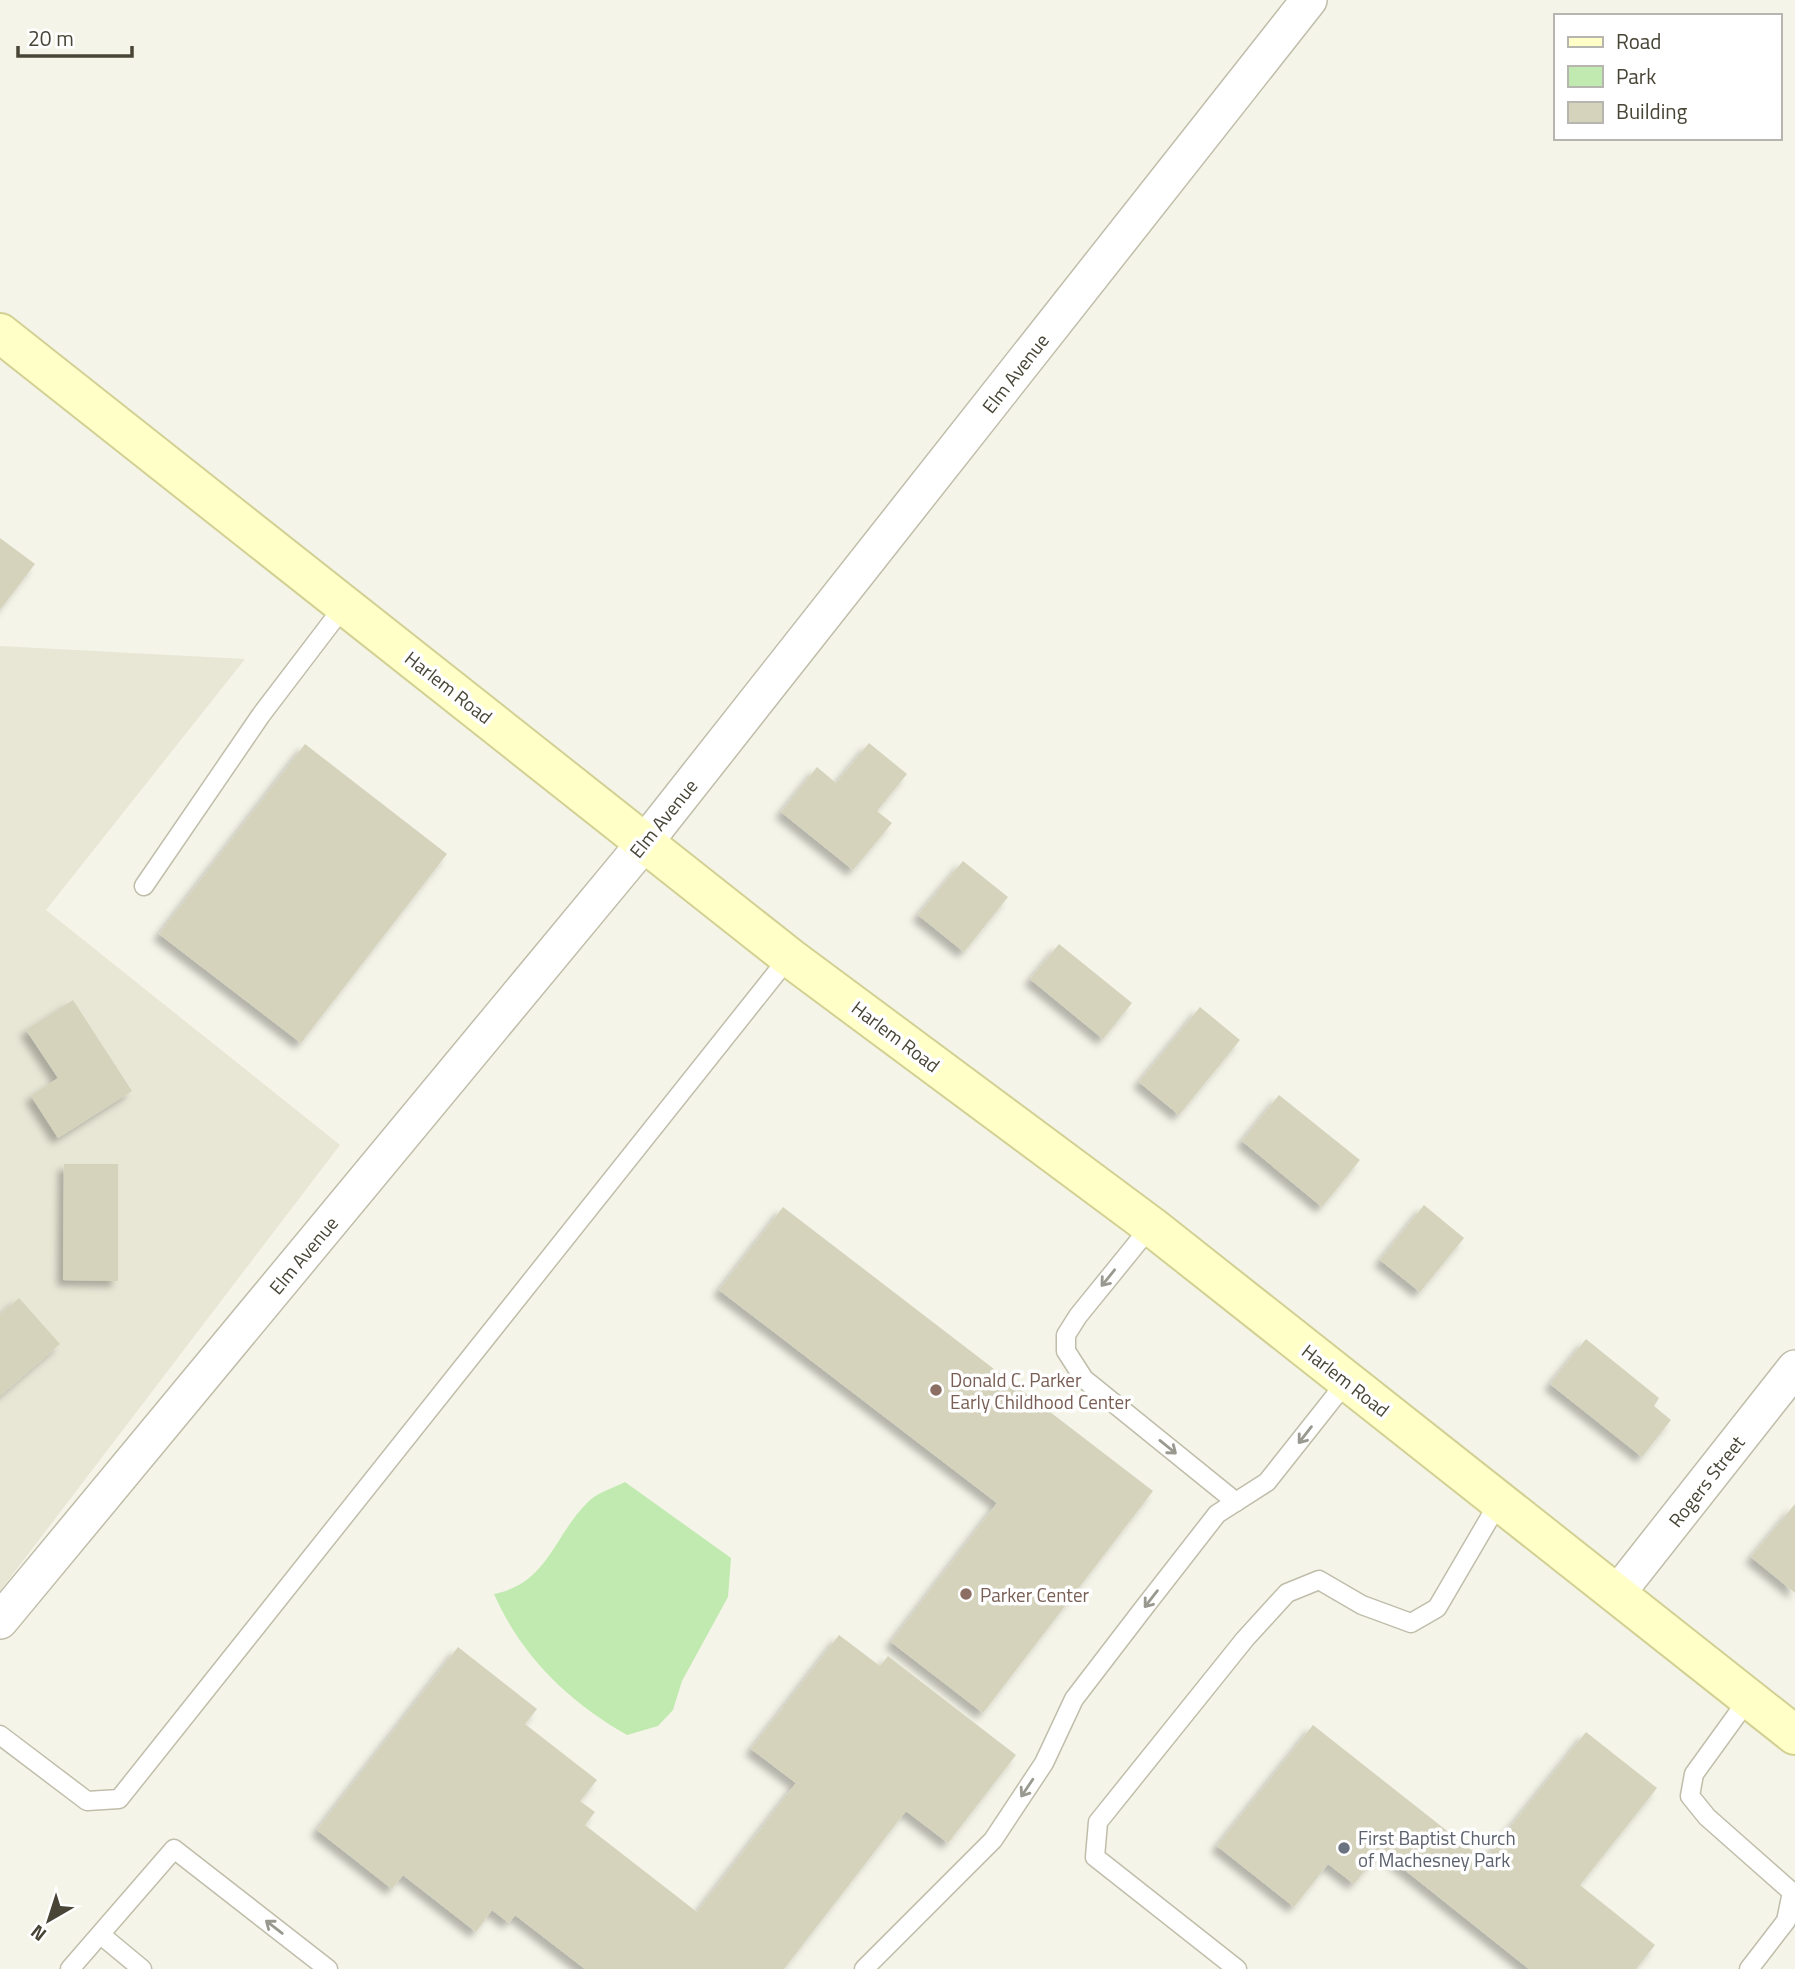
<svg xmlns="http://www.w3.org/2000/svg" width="1795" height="1969" font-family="'Titillium Web',sans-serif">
<defs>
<filter id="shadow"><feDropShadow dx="-6" dy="6" stdDeviation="3.5" flood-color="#0004"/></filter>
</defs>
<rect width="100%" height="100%" fill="#f4f4e8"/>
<path fill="#e8e7d6" d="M0,646L245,659L46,910L340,1145L0,1591Z"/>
<path fill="#c1eab0" d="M625,1482L731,1558L728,1597L682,1681L673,1710L658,1726L627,1735C568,1701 522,1657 494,1594C548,1583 553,1537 587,1503C596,1493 613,1488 625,1482Z"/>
<g fill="#d6d3bd" filter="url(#shadow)">
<path d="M0,538L35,564L0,610Z"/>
<path d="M869,743L907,774L877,811L892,823L853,870L781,812L817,767L836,783Z"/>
<path d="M305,744L447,854L301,1043L159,934Z"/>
<path d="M963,861L1008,897L964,952L918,915Z"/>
<path d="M1059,944L1132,1003L1103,1039L1030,979Z"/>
<path d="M73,1000L132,1091L58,1138L31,1096L58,1078L26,1030Z"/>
<path d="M1200,1007L1240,1040L1179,1115L1139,1082Z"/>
<path d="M1279,1095L1360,1160L1322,1207L1242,1141Z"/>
<path d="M64,1164H118V1281L63,1280Z"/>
<path d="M1424,1205L1464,1238L1420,1292L1380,1260Z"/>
<path d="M783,1207L1153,1491L983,1713L891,1642L997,1503L719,1290Z"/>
<path d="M19,1298L60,1344L0,1396V1315Z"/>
<path d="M1586,1339L1659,1398L1654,1406L1671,1420L1642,1457L1550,1384Z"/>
<path d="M1795,1504V1593L1751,1557Z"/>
<path d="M839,1635L880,1666L888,1656L1016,1755L948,1843L906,1811L784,1969H585L515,1915L509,1923L492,1910L476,1932L403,1875L392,1889L317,1830L458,1647L537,1709L525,1724L597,1780L580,1801L595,1812L585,1825L697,1912L796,1783L751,1749Z"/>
<path d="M1313,1725L1484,1860L1586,1732L1657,1788L1580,1885L1655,1945L1636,1969H1529L1381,1851L1354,1884L1328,1864L1294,1907L1217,1846Z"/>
</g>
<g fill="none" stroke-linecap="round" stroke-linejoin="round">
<defs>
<g id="lane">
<path d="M144,886L261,715L344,606"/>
<path d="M1151,1226L1078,1316L1066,1335V1351L1084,1379L1236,1502"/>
<path d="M1749,1698L1694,1774L1690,1796L1707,1817L1792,1892L1786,1921L1749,1969"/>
<path d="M0,1735L87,1801L119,1799L789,957"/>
<path d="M101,1935L142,1969"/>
<path d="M70,1969L174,1849L328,1969"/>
<path d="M864,1969L993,1840L1044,1763L1074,1699L1143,1609L1217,1514L1267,1482L1347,1381"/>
<path d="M1237,1969L1095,1857L1098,1822L1245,1639L1287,1593L1319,1580L1362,1605L1411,1623L1437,1608L1499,1502"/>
</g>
<g id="street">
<path d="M1616,1595L1795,1368"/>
<path d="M0,1621L646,841L1309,0"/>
</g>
<path id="secondary" d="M0,333L789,957L1151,1226L1795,1735"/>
</defs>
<use href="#lane" stroke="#c0beaa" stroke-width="21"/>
<use href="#street" stroke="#c0beaa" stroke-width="38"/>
<use href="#secondary" stroke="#d3d094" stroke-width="42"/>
<use href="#lane" stroke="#fff" stroke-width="18"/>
<use href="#street" stroke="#fff" stroke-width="35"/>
<use href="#secondary" stroke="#ffffc7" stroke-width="38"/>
</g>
<defs><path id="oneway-shaft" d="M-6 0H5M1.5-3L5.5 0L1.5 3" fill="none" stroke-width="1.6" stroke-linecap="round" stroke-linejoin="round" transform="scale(1.75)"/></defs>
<g stroke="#9a9990">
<use href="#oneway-shaft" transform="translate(1108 1278) rotate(129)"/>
<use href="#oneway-shaft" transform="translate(1305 1435) rotate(128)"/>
<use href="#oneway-shaft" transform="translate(1168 1447) rotate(39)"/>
<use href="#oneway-shaft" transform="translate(1151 1599) rotate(128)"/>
<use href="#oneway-shaft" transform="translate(1027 1788) rotate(124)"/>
<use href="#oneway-shaft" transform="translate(274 1927) rotate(-142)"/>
</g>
<g fill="#8d6e63" stroke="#fff" stroke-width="2.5">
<circle cx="936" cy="1390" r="7"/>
<circle cx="966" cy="1594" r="7"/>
</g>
<circle fill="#6b7280" stroke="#fff" stroke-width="2.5" cx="1344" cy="1848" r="7"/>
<g text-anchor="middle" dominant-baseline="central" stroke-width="7" stroke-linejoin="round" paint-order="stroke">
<g font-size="19" fill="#484536" stroke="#fff">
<text transform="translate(1015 373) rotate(-52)">Elm Avenue</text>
<text transform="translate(449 687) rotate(38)">Harlem Road</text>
<text transform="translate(663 818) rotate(-51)">Elm Avenue</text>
<text transform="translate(896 1036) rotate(37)">Harlem Road</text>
<text transform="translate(303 1255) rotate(-50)">Elm Avenue</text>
<text transform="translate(1346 1380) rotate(38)">Harlem Road</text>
<text transform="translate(1706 1481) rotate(-52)">Rogers Street</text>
</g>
<g font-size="19" fill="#785e54" stroke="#fff" text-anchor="start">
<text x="950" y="1379">Donald C. Parker<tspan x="950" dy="22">Early Childhood Center</tspan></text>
<text x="980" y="1594">Parker Center</text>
</g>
<g font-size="19" fill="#5b616d" stroke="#fff" text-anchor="start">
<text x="1358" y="1837">First Baptist Church<tspan x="1358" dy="22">of Machesney Park</tspan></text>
</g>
</g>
<rect x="1554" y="14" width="228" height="126" fill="#ffffff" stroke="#b6b5af" stroke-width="2"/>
<rect x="1568" y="37" width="35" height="10" fill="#ffffc7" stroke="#b6b5af" stroke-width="2"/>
<text x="1616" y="49" font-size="21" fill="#484536">Road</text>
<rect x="1568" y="66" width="35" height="21" fill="#c1eab0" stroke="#b6b5af" stroke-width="2"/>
<text x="1616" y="84" font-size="21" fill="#484536">Park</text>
<rect x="1568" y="102" width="35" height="21" fill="#d6d3bd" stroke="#b6b5af" stroke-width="2"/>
<text x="1616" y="119" font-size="21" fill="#484536">Building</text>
<g transform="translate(49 1920) rotate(219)" stroke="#ffffff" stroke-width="5" paint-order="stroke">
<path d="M0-5L12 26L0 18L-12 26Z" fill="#484536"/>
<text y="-10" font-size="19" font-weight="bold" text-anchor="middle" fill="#484536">N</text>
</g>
<path d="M18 46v10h114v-10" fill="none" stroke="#484536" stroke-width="3.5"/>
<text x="28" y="46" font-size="21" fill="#484536" stroke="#ffffff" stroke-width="5" paint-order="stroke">20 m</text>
</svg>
